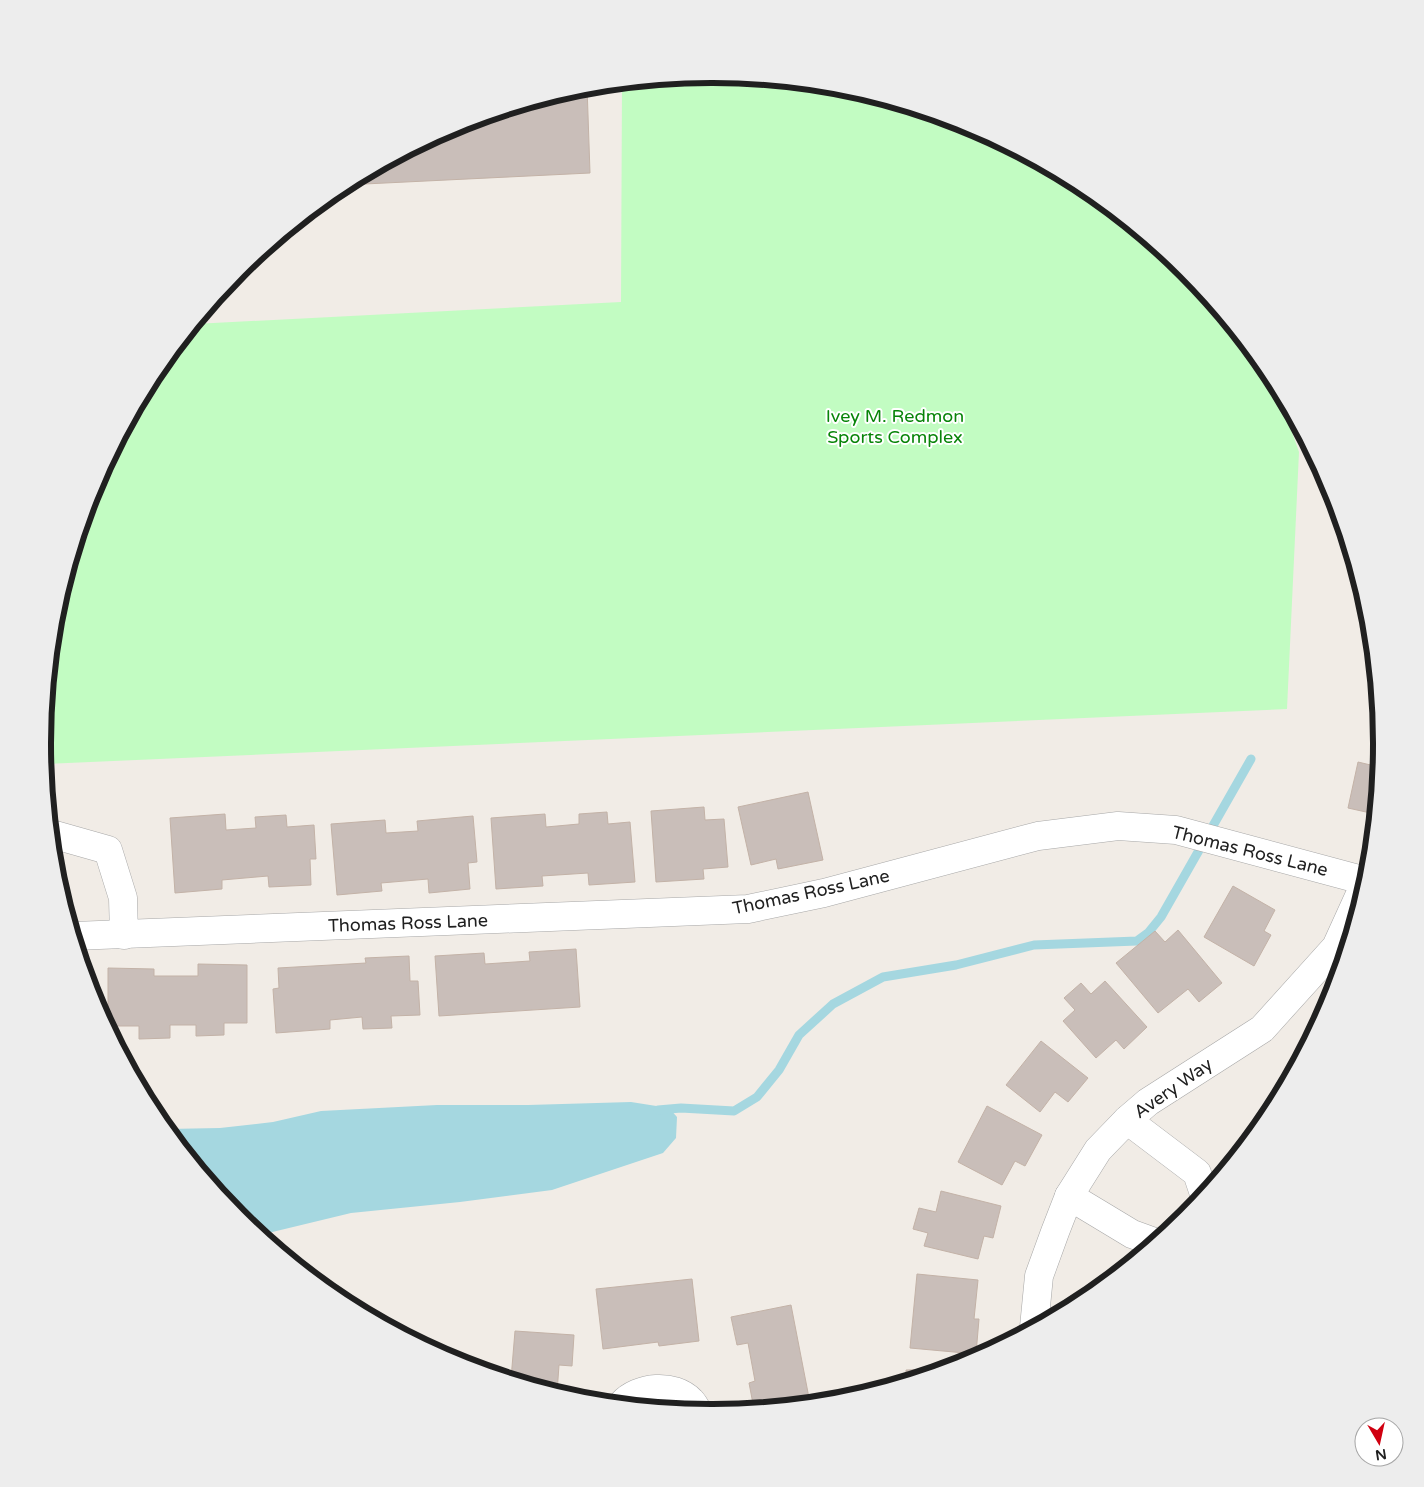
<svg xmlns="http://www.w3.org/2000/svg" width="1424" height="1487" font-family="'Varela Round',sans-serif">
<rect width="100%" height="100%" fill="#f1ece6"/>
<path fill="#c2fcc2" d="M712,74L843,87L968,125L1084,187L1186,270L1269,372L1274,381L1299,452L1287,709L45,764L43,743L55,613L94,487L155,371L194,324L621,302L622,83Z"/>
<path fill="#a5d7e0" d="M631,1102L669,1108L677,1117L676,1138L663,1153L552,1190L460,1202L351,1213L260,1235L238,1217L167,1129L220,1128L273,1122L321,1111L437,1105H528Z"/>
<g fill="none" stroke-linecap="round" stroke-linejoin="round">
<path stroke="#a5d7e0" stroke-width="9" d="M658,1110L681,1108L734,1111L757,1097L779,1070L799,1035L833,1004L883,977L956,965L1034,945L1137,941L1148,933L1161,917L1251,759"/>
</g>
<g fill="#c9beb9" stroke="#c3b2a7">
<path d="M587,86L590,173L344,185L456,125Z"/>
<path d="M1358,762L1379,767L1375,814L1348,808Z"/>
<path d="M808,792L823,860L778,869L776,859L751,865L738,807Z"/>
<path d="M704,807L705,820L724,819L728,867L703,869L704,879L656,882L651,811Z"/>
<path d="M607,812L608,824L630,822L635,882L589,885L588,873L542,876L543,886L496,889L491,818L545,814L546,827L579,824V814Z"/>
<path d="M225,814L226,830L256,828L255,817L286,815L287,827L314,825L316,859H310L311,885L269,887L268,876L222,880V889L175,893L170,818Z"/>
<path d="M473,816L477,862L468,863L470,889L429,893L428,879L381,883L382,891L337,895L331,824L385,820L386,833L418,831L417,821Z"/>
<path d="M1233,886L1275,910L1264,931L1271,935L1254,966L1204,937Z"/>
<path d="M1178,930L1222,983L1199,1002L1188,989L1158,1013L1116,963L1155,931L1165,942Z"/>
<path d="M576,949L580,1007L439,1016L435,956L484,953L485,964L530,961L529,952Z"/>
<path d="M409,956L410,981H418L420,1015L391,1016L392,1028L363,1029L362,1017L330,1020V1029L276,1033L273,989L279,988L278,968L366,963L365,958Z"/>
<path d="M198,964L247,965V1023H224V1035L196,1036V1025H170V1038L139,1039V1026H108V968L154,969V976H198Z"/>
<path d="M1105,981L1147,1027L1124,1049L1116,1040L1096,1058L1063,1021L1075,1010L1064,998L1081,983L1091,994Z"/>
<path d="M1041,1041L1088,1078L1068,1102L1055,1092L1040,1112L1006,1085Z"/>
<path d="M987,1106L1042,1135L1025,1166L1015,1161L1002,1185L958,1162Z"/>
<path d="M941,1191L1001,1206L993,1238L984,1236L978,1259L924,1246L928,1233L913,1229L919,1208L936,1212Z"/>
<path d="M917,1274L978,1280L974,1319H979L976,1354L910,1348Z"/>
<path d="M692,1279L699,1341L659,1346L658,1342L603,1349L596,1289Z"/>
<path d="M791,1305L810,1403L754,1409L749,1383L755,1381L748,1343L737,1345L731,1317Z"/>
<path d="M515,1331L574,1335L572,1366L559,1365L557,1393L511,1379Z"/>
<path d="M944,1369L906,1381V1370Z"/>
</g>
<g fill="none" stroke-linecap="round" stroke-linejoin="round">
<defs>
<g id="minor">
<path d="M52,837L55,835L108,850L123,898L124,935"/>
<path d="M74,936L748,909L824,893L1038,836L1118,826L1176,830L1366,881"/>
<path d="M1127,1120L1197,1173L1204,1194"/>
<path d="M1069,1196L1132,1234L1154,1242"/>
<path d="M1034,1327L1039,1276L1055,1232L1069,1196L1098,1150L1127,1120L1148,1102L1262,1029L1336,947L1366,881"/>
<path d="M622,1404C638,1386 674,1383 691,1401C694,1404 696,1408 698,1412"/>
</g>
</defs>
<use href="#minor" stroke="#a7a7a7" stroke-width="29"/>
<use href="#minor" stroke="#fff" stroke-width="28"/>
</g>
<g text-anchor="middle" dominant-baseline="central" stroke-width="4" stroke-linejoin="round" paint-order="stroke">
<g font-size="18" fill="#078408" stroke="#fff">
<text x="895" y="416">Ivey M. Redmon<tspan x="895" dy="21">Sports Complex</tspan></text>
</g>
<g font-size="18" fill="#202020" stroke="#fff">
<text transform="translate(1250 851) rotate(14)">Thomas Ross Lane</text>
<text transform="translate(811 892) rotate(-12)">Thomas Ross Lane</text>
<text transform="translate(408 923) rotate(-2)">Thomas Ross Lane</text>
<text transform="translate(1173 1088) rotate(-35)">Avery Way</text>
</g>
</g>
<path d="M0 0H1424V1487H0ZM711 83H713A660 660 0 0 1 1373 743V744A660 660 0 0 1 713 1404H711A660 660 0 0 1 51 744V743A660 660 0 0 1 711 83Z" fill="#ededed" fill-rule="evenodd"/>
<path fill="none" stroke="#202020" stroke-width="6" d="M711 83H713A660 660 0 0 1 1373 743V744A660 660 0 0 1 713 1404H711A660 660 0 0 1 51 744V743A660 660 0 0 1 711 83Z"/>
<g transform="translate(1379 1442) rotate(171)"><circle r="24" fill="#ffffff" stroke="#a6a6a6"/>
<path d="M0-4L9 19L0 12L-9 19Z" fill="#d00010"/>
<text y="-8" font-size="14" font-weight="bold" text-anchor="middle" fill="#202020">N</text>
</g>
</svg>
